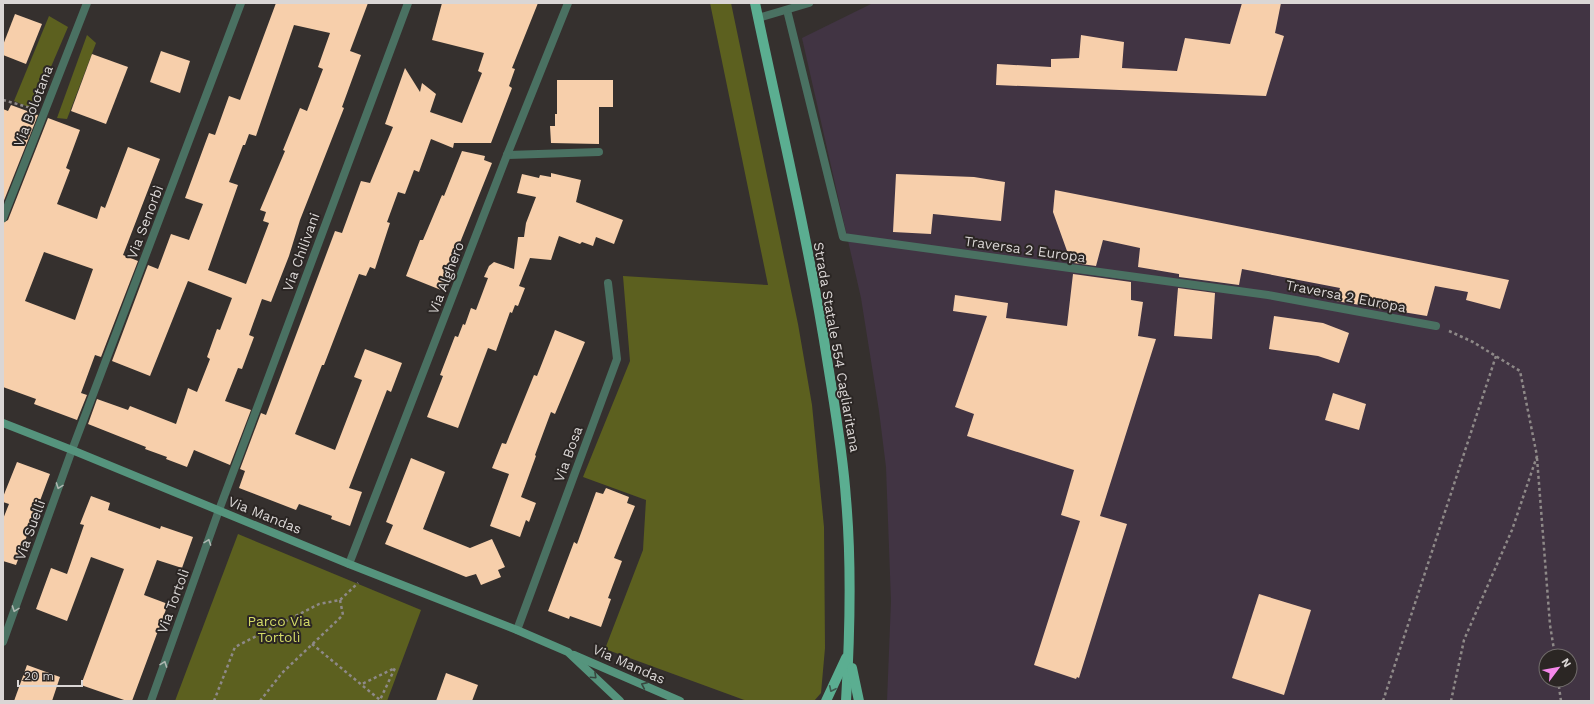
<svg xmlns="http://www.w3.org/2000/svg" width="1594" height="704" font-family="'Work Sans',sans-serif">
<rect width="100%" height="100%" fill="#35302e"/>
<path fill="#413443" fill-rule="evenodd" d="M873,3H1591V701H887L891,601L886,467L879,411L861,298L802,38ZM1546,656H1570V680H1546Z"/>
<g fill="#5c601f">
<path d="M710,3H731L798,324L812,405L824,527L825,648L821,693L814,701H747L605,649L643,550L646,500L583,477L630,361L623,276L768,285Z"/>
<path d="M49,16L68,27L33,109L14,101Z"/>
<path d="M87,35L96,43L67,119L57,118Z"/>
<path d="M238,534L421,610L387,701H175Z"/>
</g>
<g fill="#f7cfab" fill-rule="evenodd">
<path d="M276,3H368L350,51L361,55L342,107L344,108L300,220L289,256L271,302L262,299L249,335L254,337L242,369L238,368L225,401L251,410L230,465L194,450L187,467L166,459L167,457L145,449L146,447L88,424L97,399L128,410L130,406L176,424L188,388L197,392L210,359L207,357L217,329L220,330L232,298L188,281L150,376L112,361L148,265L158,269L171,234L189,240L203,204L185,198L209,133L215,135L229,96L240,100ZM294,25L330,33L318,67L323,69L307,111L300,108L283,150L285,151L260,210L266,212L263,221L269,223L246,284L208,270L238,185L229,182L243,145H245L249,134L256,136Z"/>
<path d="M442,3H538L512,68L515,69L509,86L512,88L491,143H454L453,148L431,139L419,172L414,170L405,194L398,192L387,222L390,223L375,269L370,267L366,276L359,274L324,365H322L295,434L335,450L362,380L354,377L365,349L402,363L391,392L387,390L349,488L362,492L350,526L331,519L332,516L299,504L296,510L239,488L245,471L240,469L261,413L266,415L335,231L342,233L361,181L370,183L393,127L385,124L405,68L420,92L422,83L436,94L430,112L462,123L482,73L478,71L484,53L432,40Z"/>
<path d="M1242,3H1281L1275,33L1284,36L1266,96L996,85L997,64L1051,67V59L1079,58L1081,35L1124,42L1122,68L1177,71L1185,38L1230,44Z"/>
<path d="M15,14L42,24L26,64L3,55V45Z"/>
<path d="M161,51L190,61L180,93L150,82Z"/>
<path d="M92,54L128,67L106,124L71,111Z"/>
<path d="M557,80H613V107H599V144L551,143L550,126H555V114H557Z"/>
<path d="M11,105L38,115L3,203V109L8,111Z"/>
<path d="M48,118L80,130L66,168L70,170L57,204L97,219L101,206L105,208L128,147L160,159L123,255L138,261L101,357L95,355L81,393L87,395L77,420L34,404L36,399L3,387V223L8,220ZM44,252L93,269L75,320L25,301Z"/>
<path d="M462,151L485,156L484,160L492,163L441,290L406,276L420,240H423L442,195L444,196Z"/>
<path d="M551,173L581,180L576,202L623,220L614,244L596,237L593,246L582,242L580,244L559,236L551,260L530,258L519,286L525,288L518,306L515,305L512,313L510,312L496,351L488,348L458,428L427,417L443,376L440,375L455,336L458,337L463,324L465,325L471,308L476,310L488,278L484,277L489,266L494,262L514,269L518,237H524L526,223L536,197L517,193L522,174L539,178L540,175L551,177Z"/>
<path d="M896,174L974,177L1005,182L1001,221L933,214L931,234L893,232Z"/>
<path d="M1055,190L1353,249L1509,280L1500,309L1466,300L1468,292L1435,286L1427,316L1336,301L1340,288L1242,269L1239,285L1179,277V274L1138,267L1140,248L1103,240L1096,266L1074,263L1075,252L1067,251L1053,212Z"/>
<path d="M1073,274L1131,282V300L1143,302L1138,336L1156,339L1100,516L1127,524L1079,678L1077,677L1076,679L1034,665L1080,521L1061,515L1074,470L967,436L974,414L955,407L987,316L953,311L955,295L1008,303L1006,318L1067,326Z"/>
<path d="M1178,288L1215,293L1212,339L1174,336Z"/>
<path d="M1274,316L1323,323L1349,333L1339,363L1318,356L1269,349Z"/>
<path d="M555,330L585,342L555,414L551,412L535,455L536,456L521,497L536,503L529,522L526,520L520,537L490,526L509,474L492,468L502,443L506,444L534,375L537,376Z"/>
<path d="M1333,393L1366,404L1359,430L1325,420Z"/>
<path d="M411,458L445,472L423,529L470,548L492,539L505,567L498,570L501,577L481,585L476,574L466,577L385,544L393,525L386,522Z"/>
<path d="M17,462L50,474L16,565L3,561V519L9,504L3,502V497Z"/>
<path d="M606,488L629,497L627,503L635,506L614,558L622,561L608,598L611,599L601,627L570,616L569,619L548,611L574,542L577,544L596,492L603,494Z"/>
<path d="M91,496L110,503L108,510L160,529L161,526L193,537L182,568L157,560L144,595L168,604L132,701H127L81,685L124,569L91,557L67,621L36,609L51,568L67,574L84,525L80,524Z"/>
<path d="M1259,594L1311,610L1284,695L1232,678Z"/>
<path d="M27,665L60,677L52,701H14Z"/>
<path d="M446,673L478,685L472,701H436Z"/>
</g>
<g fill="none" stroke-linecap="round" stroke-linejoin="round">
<g stroke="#8e8988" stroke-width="2.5" stroke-dasharray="3 3" stroke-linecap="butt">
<path d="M3,100L31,108"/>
<path d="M1449,331L1473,342L1520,371L1537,456L1512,530L1464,640L1451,701"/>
<path d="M1537,458L1550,625L1555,656"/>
<path d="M312,644L380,700L395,668L362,684"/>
<path d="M1558,680L1561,701"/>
<path d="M214,701L235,647L319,604L340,600L358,583"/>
<path d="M260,701L282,673L343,615L340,600"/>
<path d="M1383,701L1496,356"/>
</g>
<g stroke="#4a7162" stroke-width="8">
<path d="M787,10L843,237L1268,295L1436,326"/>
<path d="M758,18L809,3"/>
<path d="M507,155L599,152"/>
<path d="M3,218L87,3"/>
<path d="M349,564L507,155L568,3"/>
<path d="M517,630L617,359L608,283"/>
<path d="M3,642L72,450L241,3"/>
<path d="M151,701L219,510L408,3"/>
</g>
<g stroke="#55947d" stroke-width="8">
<path d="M3,423L72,450L349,564L517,630L568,652L620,701"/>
<path d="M574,655L680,701"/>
</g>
<g stroke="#5bae91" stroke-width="10">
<path d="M755,3C780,123 809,243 828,365C835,409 843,454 846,499C852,566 850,634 846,701"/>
<path d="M852,668L859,701"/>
<path d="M826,701L846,658"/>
</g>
</g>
<defs><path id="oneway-chevron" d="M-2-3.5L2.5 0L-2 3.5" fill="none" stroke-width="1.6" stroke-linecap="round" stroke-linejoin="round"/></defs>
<g stroke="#afb8b2">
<use href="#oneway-chevron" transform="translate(59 486) rotate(110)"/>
<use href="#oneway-chevron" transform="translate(208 542) rotate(-70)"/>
<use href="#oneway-chevron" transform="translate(15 609) rotate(110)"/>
<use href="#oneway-chevron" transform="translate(164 664) rotate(-70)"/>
</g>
<g stroke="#38473f">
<use href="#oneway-chevron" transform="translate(594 676) rotate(43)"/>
<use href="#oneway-chevron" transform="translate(644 685) rotate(-156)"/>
</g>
<use stroke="#3e5c50" href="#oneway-chevron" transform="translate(832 689) rotate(115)"/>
<g text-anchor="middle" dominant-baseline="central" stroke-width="4" stroke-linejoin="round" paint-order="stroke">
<g font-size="14" fill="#dad6d5" stroke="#2b2624">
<text transform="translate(33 106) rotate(-69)">Via Bolotana</text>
<text transform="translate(145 222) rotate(-69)">Via Senorbì</text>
<text transform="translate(1025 249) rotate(8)">Traversa 2 Europa</text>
<text transform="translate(301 252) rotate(-70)">Via Chilivani</text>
<text transform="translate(446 278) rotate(-69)">Via Alghero</text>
<text transform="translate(1346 296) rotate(11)">Traversa 2 Europa</text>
<text transform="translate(837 347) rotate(80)">Strada Statale 554 Cagliaritana</text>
<text transform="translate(568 454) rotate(-70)">Via Bosa</text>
<text transform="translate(265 515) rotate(22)">Via Mandas</text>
<text transform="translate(30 530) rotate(-70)">Via Suelli</text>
<text transform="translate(173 601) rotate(-70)">Via Tortolì</text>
<text transform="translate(629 664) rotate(24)">Via Mandas</text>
</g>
<g font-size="14" fill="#d3da67" stroke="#2b2624">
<text x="279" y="621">Parco Via<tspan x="279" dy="16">Tortolì</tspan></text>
</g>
</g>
<rect width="1594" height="704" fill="none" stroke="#dad6d5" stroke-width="8"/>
<g transform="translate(1558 668) rotate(58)"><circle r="19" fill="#2b2624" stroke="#716c6b"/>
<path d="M0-3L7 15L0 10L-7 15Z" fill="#f688ec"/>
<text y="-6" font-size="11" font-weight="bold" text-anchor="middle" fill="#dad6d5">N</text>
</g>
<path d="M18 680v6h64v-6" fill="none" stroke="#dad6d5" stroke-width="2"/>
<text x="24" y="680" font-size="12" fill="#dad6d5" stroke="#2b2624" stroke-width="3" paint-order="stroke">20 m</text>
</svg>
